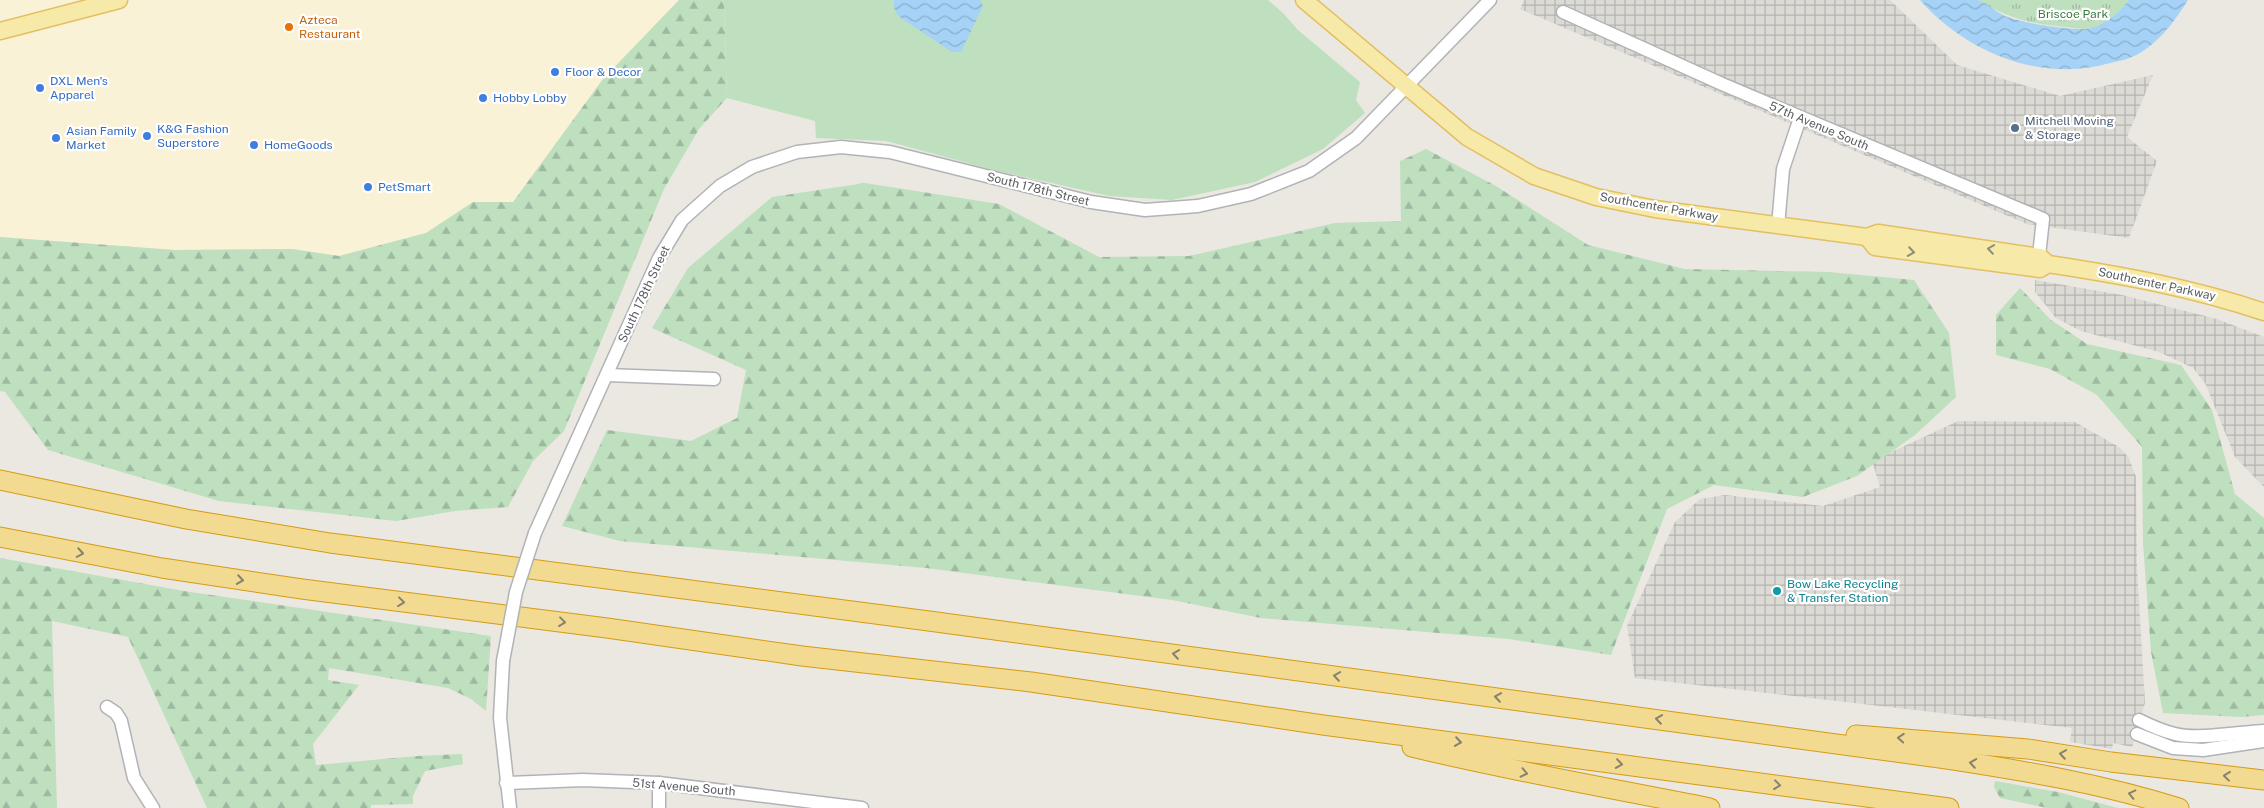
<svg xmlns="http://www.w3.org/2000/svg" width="2264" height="808" font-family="'Public Sans',sans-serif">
<defs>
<pattern id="industrial-grid" width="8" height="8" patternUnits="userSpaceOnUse" patternTransform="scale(1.25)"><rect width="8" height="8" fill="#dcdad5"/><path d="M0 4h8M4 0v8" fill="none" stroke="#b5b4b0"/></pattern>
<pattern id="forest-firs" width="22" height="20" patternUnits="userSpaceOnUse" patternTransform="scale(1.25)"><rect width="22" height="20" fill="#bee0bf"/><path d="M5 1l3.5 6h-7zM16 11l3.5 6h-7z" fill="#9db99f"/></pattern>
<pattern id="park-tufts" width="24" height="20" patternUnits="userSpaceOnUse" patternTransform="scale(1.25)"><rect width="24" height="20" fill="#bee0bf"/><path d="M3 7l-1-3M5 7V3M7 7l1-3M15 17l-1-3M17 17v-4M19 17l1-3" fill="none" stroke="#9db99f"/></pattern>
<pattern id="water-waves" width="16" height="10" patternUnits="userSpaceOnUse" patternTransform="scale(1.25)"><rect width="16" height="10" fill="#a5d2f6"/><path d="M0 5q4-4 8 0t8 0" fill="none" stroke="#89aecb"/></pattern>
</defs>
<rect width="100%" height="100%" fill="#eae8e0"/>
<path fill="#faf2d6" d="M0,0H679L603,79L513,202H473L426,233L339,256L292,249L175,250L0,237Z"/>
<g fill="url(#industrial-grid)">
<path d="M1524,0H1890L1957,65L2060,96L2153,75L2127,137L2157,161L2129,238L2027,224L1520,9Z"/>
<path d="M2035,280L2122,295L2217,319L2264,337V487L2235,457L2205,383L2193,368L2159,352L2081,331L2056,318L2035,292Z"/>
<path d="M1958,421L2075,422L2119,447L2129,458L2136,477L2137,568L2145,703L2132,747L2113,743L2112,749L2070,742L2072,728L1635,678L1627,626L1675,522L1700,499L1725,495L1823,506L1880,487L1872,461Z"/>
</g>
<path fill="#bee0bf" d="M724,0H1268L1283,13L1298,30L1360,82L1356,100L1365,113L1323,149L1255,182L1172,200L1109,196L994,170L886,141L816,138L815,121L727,98Z"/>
<g fill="url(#forest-firs)">
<path d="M679,0H724L727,98L699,129L664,189L564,431L533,461L508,507L455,511L396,521L219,501L48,450L5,392L0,391V237L175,250L292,249L339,256L426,233L473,202H513L603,79Z"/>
<path d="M1426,149L1496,186L1588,245L1685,269L1829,272L1914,280L1949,333L1956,397L1915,435L1857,476L1803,497L1714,485L1667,509L1611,655L1509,639L1261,618L1172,600L926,568L620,541L562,526L607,430L691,441L737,418L746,370L652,328L688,268L772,197L865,183L999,204L1099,257L1189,256L1335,223L1401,221L1400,161Z"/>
<path d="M2020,288L2051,320L2087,344L2181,365L2212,410L2235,494L2264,518V715L2241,717L2163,713L2151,652L2143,543L2142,447L2097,395L2050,369L1996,355V315Z"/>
<path d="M0,558L184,591L491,636L486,711L471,699L448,688L329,668L328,680L359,685L313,744L316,765L417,756L462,754L463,764L425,771L413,796V804L371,805V808H207L128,637L52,621L57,808H0Z"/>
<path d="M1995,781L2058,792L2118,808H2047L2000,798L1994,787Z"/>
</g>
<path fill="url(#park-tufts)" d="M1978,0H2129C2120,11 2106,24 2092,28C2084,30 2074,28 2065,27C2031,24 2007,18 1978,0Z"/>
<g fill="url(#water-waves)">
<path d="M894,0H980L983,6L961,52H952L898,16L894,8Z"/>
<path d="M1920,0C1933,0 1968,0 1978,0C1987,3 1996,12 2005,16C2022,23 2075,32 2092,28C2106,24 2120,11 2129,0H2188C2175,21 2156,47 2132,57C2125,60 2117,61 2110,63C2041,83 1967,53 1920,0Z"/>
</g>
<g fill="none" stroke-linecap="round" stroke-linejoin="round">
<defs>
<g id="minor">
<path d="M1563,12L1722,84L2043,219L2039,256"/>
<path d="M1778,226L1783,169L1800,118"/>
<path d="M607,375L714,379"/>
<path d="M535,533L659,258L682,220L720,186L752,167L797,152L841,147L890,152L1091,202L1145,210L1198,206L1251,194L1309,171L1356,138L1490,0"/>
<path d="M503,661L500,718L510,808"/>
<path d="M107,707L116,713L121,721L134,778L153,808"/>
<path d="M2139,720C2151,726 2162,731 2175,734C2198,740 2239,732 2264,731"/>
<path d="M2137,734L2173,748L2203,750L2264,741"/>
<path d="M506,783L583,780L659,783L862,808"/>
<path d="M659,783V808"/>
</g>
<g id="major">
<path d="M1304,0L1467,137L1534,176L1596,197L1655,209L1867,237L1878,233L2040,257L2048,264C2121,275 2193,288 2264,312"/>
<path d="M0,31L119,0"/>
<path d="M1867,237L1875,247L2040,269L2048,264"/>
</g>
<g id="highway">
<path d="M0,480L186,519L330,543L929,621L1947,759C2025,771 2103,784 2179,808"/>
<path d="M0,537L162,568L302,589L607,628L802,656L1031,682L1323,725L1949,808"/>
<path d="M1856,735L2028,749L2111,762L2264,780"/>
<path d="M1412,747C1510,771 1610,788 1710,808"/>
</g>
</defs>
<use href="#minor" stroke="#b1b3b7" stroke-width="15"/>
<use href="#major" stroke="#e3bf61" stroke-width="19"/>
<use href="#highway" stroke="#d69b15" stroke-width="21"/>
<use href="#minor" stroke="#fff" stroke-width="12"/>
<use href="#major" stroke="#f7eaa9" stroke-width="16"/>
<use href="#highway" stroke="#f2da90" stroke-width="19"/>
<defs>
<path id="minor-bridge" d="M503,661L516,592L535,533"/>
</defs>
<use href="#minor-bridge" stroke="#b1b3b7" stroke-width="15" stroke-linecap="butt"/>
<use href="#minor-bridge" stroke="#fff" stroke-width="12"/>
</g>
<defs><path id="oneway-chevron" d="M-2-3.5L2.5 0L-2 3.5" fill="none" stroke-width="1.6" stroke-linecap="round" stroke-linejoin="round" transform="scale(1.25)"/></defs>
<g stroke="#908e7a">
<use href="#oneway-chevron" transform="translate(1991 249) rotate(-172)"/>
<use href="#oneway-chevron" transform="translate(1911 252) rotate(9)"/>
</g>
<g stroke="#87826e">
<use href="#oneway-chevron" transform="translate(80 553) rotate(10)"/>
<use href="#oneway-chevron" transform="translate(240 580) rotate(9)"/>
<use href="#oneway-chevron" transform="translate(401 602) rotate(7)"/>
<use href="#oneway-chevron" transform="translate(562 622) rotate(7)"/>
<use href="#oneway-chevron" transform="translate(1176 654) rotate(-172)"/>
<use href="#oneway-chevron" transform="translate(1337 676) rotate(-172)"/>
<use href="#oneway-chevron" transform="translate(1498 697) rotate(-172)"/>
<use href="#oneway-chevron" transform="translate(1659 719) rotate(-172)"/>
<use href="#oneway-chevron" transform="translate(1901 738) rotate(-176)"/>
<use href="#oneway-chevron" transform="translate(1458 742) rotate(8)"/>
<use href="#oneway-chevron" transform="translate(2063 754) rotate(-171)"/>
<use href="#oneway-chevron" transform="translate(1973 763) rotate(-171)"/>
<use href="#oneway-chevron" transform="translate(1619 764) rotate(8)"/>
<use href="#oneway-chevron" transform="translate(1524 773) rotate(12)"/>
<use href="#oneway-chevron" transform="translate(2227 776) rotate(-174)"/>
<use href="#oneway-chevron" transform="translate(1777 785) rotate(7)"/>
<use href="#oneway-chevron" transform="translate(2132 794) rotate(-167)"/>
</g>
<circle fill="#e8710a" stroke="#fff" stroke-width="2" cx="289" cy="27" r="5"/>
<g fill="#3f7fe0" stroke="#fff" stroke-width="2">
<circle cx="555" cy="72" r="5"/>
<circle cx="40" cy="88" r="5"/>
<circle cx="483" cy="98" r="5"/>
<circle cx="147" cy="136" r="5"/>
<circle cx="56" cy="138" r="5"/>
<circle cx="254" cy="145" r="5"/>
<circle cx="368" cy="187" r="5"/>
</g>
<circle fill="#5c6f8a" stroke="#fff" stroke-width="2" cx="2015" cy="128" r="5"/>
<circle fill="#0f9aa8" stroke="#fff" stroke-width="2" cx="1777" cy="591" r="5"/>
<g text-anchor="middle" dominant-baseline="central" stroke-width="4.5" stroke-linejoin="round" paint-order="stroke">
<g font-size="12" fill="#3b7d3f" stroke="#fff">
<text x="2073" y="14">Briscoe Park</text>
</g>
<g font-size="12" fill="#c56008" stroke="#fff" text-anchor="start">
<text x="299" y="20">Azteca<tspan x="299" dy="14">Restaurant</tspan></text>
</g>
<g font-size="12" fill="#366cbe" stroke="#fff" text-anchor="start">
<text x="565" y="72">Floor &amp; Decor</text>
<text x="50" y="81">DXL Men's<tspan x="50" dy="14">Apparel</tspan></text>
<text x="493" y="98">Hobby Lobby</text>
<text x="157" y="129">K&amp;G Fashion<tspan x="157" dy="14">Superstore</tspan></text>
<text x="66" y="131">Asian Family<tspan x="66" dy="14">Market</tspan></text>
<text x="264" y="145">HomeGoods</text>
<text x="378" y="187">PetSmart</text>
</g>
<g font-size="12" fill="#4e5e75" stroke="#fff" text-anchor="start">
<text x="2025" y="121">Mitchell Moving<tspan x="2025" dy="14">&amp; Storage</tspan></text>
</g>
<g font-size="12" fill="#595c60" stroke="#fff">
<text transform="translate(1819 126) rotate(23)">57th Avenue South</text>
<text transform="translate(1038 189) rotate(14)">South 178th Street</text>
<text transform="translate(1659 207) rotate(10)">Southcenter Parkway</text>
<text transform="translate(2157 284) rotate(12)">Southcenter Parkway</text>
<text transform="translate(644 294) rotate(-65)">South 178th Street</text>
<text transform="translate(684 787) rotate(5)">51st Avenue South</text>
</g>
<g font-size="12" fill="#0d838f" stroke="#fff" text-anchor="start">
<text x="1787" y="584">Bow Lake Recycling<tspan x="1787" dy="14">&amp; Transfer Station</tspan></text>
</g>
</g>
</svg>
